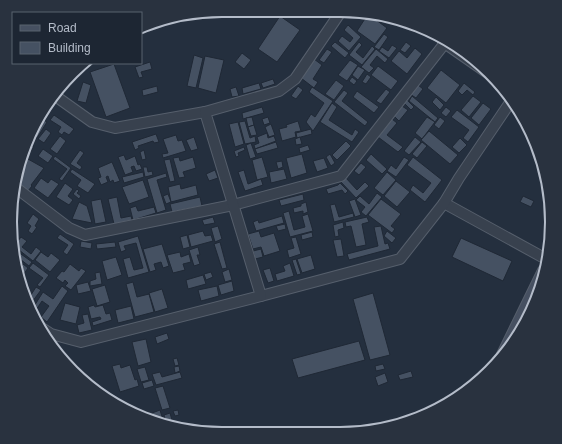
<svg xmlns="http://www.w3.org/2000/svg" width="562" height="444" font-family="Helvetica,sans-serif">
<rect width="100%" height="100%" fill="#242f3e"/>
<g fill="#455162" stroke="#1f2835">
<path d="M368,14L387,28L375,44L357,31Z"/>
<path d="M280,16L300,30L277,62L258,49Z"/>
<path d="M348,25L361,37L349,51L338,41L342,36L350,42L353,38L344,30Z"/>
<path d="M384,34L388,37L379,50L374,47Z"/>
<path d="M335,42L349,53L345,58L331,46Z"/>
<path d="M359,42L362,45L356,52L363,58L372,46L375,49L362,65L349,55Z"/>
<path d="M406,42L411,46L405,53L400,50Z"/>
<path d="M392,45L397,48L389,58L379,51L382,47L388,51Z"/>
<path d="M415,48L422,54L407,74L391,61L399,51L407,58Z"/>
<path d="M327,49L332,52L324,63L319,60Z"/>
<path d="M376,49L388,59L385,63L377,56L370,65L374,68L369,73L361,67Z"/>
<path d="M242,53L251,60L244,69L235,62Z"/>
<path d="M194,55L203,58L196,88L187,86Z"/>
<path d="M205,56L224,60L216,93L198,88Z"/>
<path d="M314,59L322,65L313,79L318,82L314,88L301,78Z"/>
<path d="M350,60L358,65L347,81L338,75Z"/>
<path d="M150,62L152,69L141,72L143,77L139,78L135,67Z"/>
<path d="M114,64L130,108L106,117L90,72Z"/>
<path d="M358,66L365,70L358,80L352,75Z"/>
<path d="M378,66L398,81L391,90L371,75Z"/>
<path d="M441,70L460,85L446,103L427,88Z"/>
<path d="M367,74L371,77L366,84L362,82Z"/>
<path d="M352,77L357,81L354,85L349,81Z"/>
<path d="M273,79L275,84L263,88L261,83Z"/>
<path d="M336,80L344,86L334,100L325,94Z"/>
<path d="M83,82L91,85L86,103L77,101Z"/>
<path d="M259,83L261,89L243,94L242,88Z"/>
<path d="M464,83L475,92L473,95L467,90L462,95L458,91Z"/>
<path d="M418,85L423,89L416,98L410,94Z"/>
<path d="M157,86L158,92L143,96L142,90Z"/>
<path d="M298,86L303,90L296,99L291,96Z"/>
<path d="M236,87L239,96L232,97L230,89Z"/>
<path d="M312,87L333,101L313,131L306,122L311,114L315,117L324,103L309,92Z"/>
<path d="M386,89L390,92L381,104L376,101Z"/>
<path d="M344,90L348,93L342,101L368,122L365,126L334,102Z"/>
<path d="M357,91L379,107L374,113L353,97Z"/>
<path d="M412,96L438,118L435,122L409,101Z"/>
<path d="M473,96L481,102L469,117L461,110Z"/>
<path d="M436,97L444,105L440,110L432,102Z"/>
<path d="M407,100L414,107L411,110L404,103Z"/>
<path d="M332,103L337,107L329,120L352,135L355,129L359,132L352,142L320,122Z"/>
<path d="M483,103L491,109L479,125L471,118Z"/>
<path d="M402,106L408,110L399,121L394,116Z"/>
<path d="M262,107L264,113L243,119L242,113Z"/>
<path d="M446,107L451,111L446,117L441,113Z"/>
<path d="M457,110L479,127L468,142L463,138L469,130L451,117Z"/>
<path d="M54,115L74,129L69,135L64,132L62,135L58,132L61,127L50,120Z"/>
<path d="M38,117L47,122L37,138L31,135Z"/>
<path d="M252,117L254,125L248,127L246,118Z"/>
<path d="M268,117L270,123L264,125L262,119Z"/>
<path d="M427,117L435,122L422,139L415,133Z"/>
<path d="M440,117L445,121L439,129L434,125Z"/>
<path d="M392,119L397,123L387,135L403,147L398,152L378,137Z"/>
<path d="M245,121L250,138L255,136L256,142L245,144L239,122Z"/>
<path d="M298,121L301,131L295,132L296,137L282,141L279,129L287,127L286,125Z"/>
<path d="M238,122L244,144L235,147L229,124Z"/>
<path d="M271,124L275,135L269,137L265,127Z"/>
<path d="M254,125L257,135L251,136L248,127Z"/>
<path d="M46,129L51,133L44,143L38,139Z"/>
<path d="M311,129L312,134L297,138L296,133Z"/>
<path d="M429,131L458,155L450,164L421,140Z"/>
<path d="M267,133L268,138L274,136L276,141L255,149L254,145L259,143L257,137Z"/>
<path d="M156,134L159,142L154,143L153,141L138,146L139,148L135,150L132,142Z"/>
<path d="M176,135L178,141L182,140L186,151L163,158L162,154L168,153L163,139Z"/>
<path d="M60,136L66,141L57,154L50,149Z"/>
<path d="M194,137L198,149L191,151L186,140Z"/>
<path d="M300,137L302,144L296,145L295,139Z"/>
<path d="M415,137L421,142L409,155L404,151Z"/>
<path d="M460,138L467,145L459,153L452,147Z"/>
<path d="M346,141L351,146L337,160L332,155Z"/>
<path d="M28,142L34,147L17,169L24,152L27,147L26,146Z"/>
<path d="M276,142L278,148L257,154L255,149Z"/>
<path d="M422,142L427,146L417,158L412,154Z"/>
<path d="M251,143L256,157L250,159L246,145Z"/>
<path d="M308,145L310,150L300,153L299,148Z"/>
<path d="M244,147L245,150L238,153L239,156L236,157L234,151Z"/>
<path d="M43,149L53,156L48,163L38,156Z"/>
<path d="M80,150L84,153L77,163L82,167L80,170L70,164Z"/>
<path d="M144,150L146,159L142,160L140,152Z"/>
<path d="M302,154L307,173L291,178L286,158Z"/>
<path d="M330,154L335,163L331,166L326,157Z"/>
<path d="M371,154L387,169L382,174L366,160Z"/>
<path d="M124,155L126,160L135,156L138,165L140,164L142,169L136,171L134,166L131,167L133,172L125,175L118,157Z"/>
<path d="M55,156L71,168L62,181L59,179L67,169L53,159Z"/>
<path d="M179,157L180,161L193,157L196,168L183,172L185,177L179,178L173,158Z"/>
<path d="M262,157L268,177L257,180L252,160Z"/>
<path d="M404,157L409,160L396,177L387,171L391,165L396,169Z"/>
<path d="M413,157L442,180L425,202L410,190L413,185L423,193L431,183L407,165Z"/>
<path d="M324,158L328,168L317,172L313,161Z"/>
<path d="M538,158L542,170L536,168Z"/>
<path d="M28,159L44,168L31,185L32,186L28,191L15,182L16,173Z"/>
<path d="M170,159L175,181L170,182L164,160Z"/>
<path d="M282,161L283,167L278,169L276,162Z"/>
<path d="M112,162L120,181L114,183L113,180L110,182L108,176L106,177L108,182L101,185L98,178L101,177L98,168Z"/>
<path d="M361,163L366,167L359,175L354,171Z"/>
<path d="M143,167H147L148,172L152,171L153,175L145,177Z"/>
<path d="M72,169L95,184L88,193L77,186L81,180L70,172Z"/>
<path d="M284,169L287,179L271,183L269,172Z"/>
<path d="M215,170L218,178L209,181L206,174Z"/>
<path d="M244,170L248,184L261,179L263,185L245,191L238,172Z"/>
<path d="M143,172L144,177L124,183L122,177Z"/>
<path d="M387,172L396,180L383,195L374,188Z"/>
<path d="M166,173L167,177L157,180L166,210L157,213L147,179Z"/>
<path d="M41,178L48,183L51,179L59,184L48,198L34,188Z"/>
<path d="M346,178L357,190L365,182L369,186L356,198L341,182Z"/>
<path d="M143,180L149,197L129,204L122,187Z"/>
<path d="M396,181L410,192L397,207L384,196Z"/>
<path d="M65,183L73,189L68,196L73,200L69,205L56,197Z"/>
<path d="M340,183L348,191L345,194L342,190L328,194L326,189L338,185Z"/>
<path d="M180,184L181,189L196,185L198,195L171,202L168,187Z"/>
<path d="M77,189L79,191L77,193L81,196L79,199L73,194Z"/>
<path d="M377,193L382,197L366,216L361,212L365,207L356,200L360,196L369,204Z"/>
<path d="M168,194L171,202L166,204L163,196Z"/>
<path d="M303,194L304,200L281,206L279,200Z"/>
<path d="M523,196L534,201L531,207L520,202Z"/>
<path d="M117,197L121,218L131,216L132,220L114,224L108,199Z"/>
<path d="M200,197L202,206L172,212L170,204Z"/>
<path d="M13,199L19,204L15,208L12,205Z"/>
<path d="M101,199L106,222L95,224L91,201Z"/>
<path d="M355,199L361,215L355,217L349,201Z"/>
<path d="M381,199L401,214L391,226L395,229L392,233L368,215Z"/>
<path d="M79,202L87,206L92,223L72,219Z"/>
<path d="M306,202L308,212L303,214V211L294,213L293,208L301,206V204Z"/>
<path d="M335,204L339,217L353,213L354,217L334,222L330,205Z"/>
<path d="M136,206L138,211L154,207L156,213L133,220L130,208Z"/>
<path d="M289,211L294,230L305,227L302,216L308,214L313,231L290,237L283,213Z"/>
<path d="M33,214L39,219L35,226L37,227L32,234L28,231L31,226L27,223Z"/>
<path d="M282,216L284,223L256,231L253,222L258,220L259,223Z"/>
<path d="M213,217L215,223L204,225L202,220Z"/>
<path d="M367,217L369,222L362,224L366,245L356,247L351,226L346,227L345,222Z"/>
<path d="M343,222L344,228L338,230L339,236L335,237L333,225Z"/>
<path d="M285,224L286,229L278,231L276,226Z"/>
<path d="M218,226L222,239L215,242L211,228Z"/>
<path d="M381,226L385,244L388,243L390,249L349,260L347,254L378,246L374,227Z"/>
<path d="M203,231L205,236L211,235L213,241L191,247L188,235Z"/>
<path d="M259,231L261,237L274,233L280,251L264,256L261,247L253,249L248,234Z"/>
<path d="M387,231L396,238L392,243L384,236Z"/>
<path d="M312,232L313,237L302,240L301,235Z"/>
<path d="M60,234L74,244L67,255L63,252L68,245L57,238Z"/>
<path d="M187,235L190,247L183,249L180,237Z"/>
<path d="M138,236L149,272L128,278L123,259L130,257L134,270L143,268L136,243L124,246L126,250L121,252L118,242Z"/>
<path d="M21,237L27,241L22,247L31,254L36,247L41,251L33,261L14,246Z"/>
<path d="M296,237L301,254L289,258L287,250L294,248L291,238Z"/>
<path d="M461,238L512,261L503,281L452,257Z"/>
<path d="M341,239L344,256L337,257L333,240Z"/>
<path d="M81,241L92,243L91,249L80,247Z"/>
<path d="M115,242L116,247L97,249L96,244Z"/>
<path d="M220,242L227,268L222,269L214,244Z"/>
<path d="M162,244L169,266L163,268L161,262L154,264L156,270L150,272L143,249Z"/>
<path d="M198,247L200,255H197L200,264L194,266L189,250Z"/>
<path d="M14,249L32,262L29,266L16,256L15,257Z"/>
<path d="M261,249L263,257L255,259L253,251Z"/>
<path d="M41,252L48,257L51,253L60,260L50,272L35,260Z"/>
<path d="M180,252L181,257L189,254L191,262L183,264L185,270L173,273L167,255Z"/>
<path d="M311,255L315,269L302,273L297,259Z"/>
<path d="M116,257L122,275L107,280L102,261Z"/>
<path d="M296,259L301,274L297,275L292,260Z"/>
<path d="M33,263L49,275L40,287L37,285L43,278L29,268Z"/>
<path d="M290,263L294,276L277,281L275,274L285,271L283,266Z"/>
<path d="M23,264L28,268L19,281L17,273Z"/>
<path d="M70,264L79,271L81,268L86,271L71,290L65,286L68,283L65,280L63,283L56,278L62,271L64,272Z"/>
<path d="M270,268L274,281L268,283L263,270Z"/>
<path d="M229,269L232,280L225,282L222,272Z"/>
<path d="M100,272L102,284L90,286V281L96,279L95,273Z"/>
<path d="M211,272L213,277L206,280L204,274Z"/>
<path d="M203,275L206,284L188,289L186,280Z"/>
<path d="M232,281L234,291L221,295L218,285Z"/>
<path d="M88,282L91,291L78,294L76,285Z"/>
<path d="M133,282L137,297L149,294L154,312L135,317L126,284Z"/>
<path d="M105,285L110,302L97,306L92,289Z"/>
<path d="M62,286L68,291L47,322L41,317L49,306L42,301L34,313L31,311L43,292L53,299Z"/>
<path d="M217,286L219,296L201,301L198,290Z"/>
<path d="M36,287L41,290L29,306L25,295L29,298Z"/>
<path d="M162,289L168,308L155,312L149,293Z"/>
<path d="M373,293L390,355L370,360L353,299Z"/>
<path d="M65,303L80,307L76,324L60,320Z"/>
<path d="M94,305L95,307L103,305L106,314L110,313L112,320L93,326L92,322L101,319L100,317L91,319L88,307Z"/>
<path d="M131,306L134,319L118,323L115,310Z"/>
<path d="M88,314L92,330L79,333L77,325L84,323L82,315Z"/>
<path d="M167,333L169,339L157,344L155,337Z"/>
<path d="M146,339L151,362L138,366L132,342Z"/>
<path d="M359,341L365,360L298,378L292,359Z"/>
<path d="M177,358L179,365L175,366L173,359Z"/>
<path d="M120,364L121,368L130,365L135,380L137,379L139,386L120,392L112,366Z"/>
<path d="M383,364L385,369L376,371L375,366Z"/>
<path d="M179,366L180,371L175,373L174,367Z"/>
<path d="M145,367L149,380L141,382L137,369Z"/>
<path d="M411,371L413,377L400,380L398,375Z"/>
<path d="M160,372L162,377L180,372L182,378L156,385L152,374Z"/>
<path d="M385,373L388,382L378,386L375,377Z"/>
<path d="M152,380L154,386L144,389L142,383Z"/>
<path d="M163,386L170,408L162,410L155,388Z"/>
<path d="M160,410L164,423L153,419L152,413Z"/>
<path d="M178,410L179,415L175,416L173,411Z"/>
<path d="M170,413L174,427L166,424L164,415Z"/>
</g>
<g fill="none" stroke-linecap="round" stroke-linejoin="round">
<defs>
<g id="minor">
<path d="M443,42L489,74"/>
<path d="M54,95L92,122L115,128L205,112"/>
<path d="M15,187L69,228L85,235L233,205L341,176L445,43"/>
<path d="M444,203L546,259"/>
<path d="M261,296L400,259L444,203L459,178L511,101"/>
<path d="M37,325L51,334L81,342L261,296L205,112L279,91L295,79L342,10"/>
</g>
<path id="secondary" d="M504,355L545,271"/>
</defs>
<use href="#minor" stroke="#565f6c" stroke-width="12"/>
<use href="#secondary" stroke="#565f6c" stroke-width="16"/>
<use href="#minor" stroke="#38414e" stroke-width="10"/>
<use href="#secondary" stroke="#465061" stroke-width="14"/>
</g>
<path d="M0 0H562V444H0ZM222 17H340A205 205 0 0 1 545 222V222A205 205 0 0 1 340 427H222A205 205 0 0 1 17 222V222A205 205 0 0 1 222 17Z" fill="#29323f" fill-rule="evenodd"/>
<path fill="none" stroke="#b4bcc9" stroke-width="2" d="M222 17H340A205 205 0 0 1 545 222V222A205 205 0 0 1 340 427H222A205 205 0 0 1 17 222V222A205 205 0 0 1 222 17Z"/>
<rect x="12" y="12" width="130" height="52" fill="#1d2633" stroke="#59626f"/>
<rect x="20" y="25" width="20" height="6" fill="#465061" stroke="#59626f"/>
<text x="48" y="32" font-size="12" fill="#b4bcc9">Road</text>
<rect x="20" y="42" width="20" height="12" fill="#455162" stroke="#59626f"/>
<text x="48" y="52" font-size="12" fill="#b4bcc9">Building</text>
</svg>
